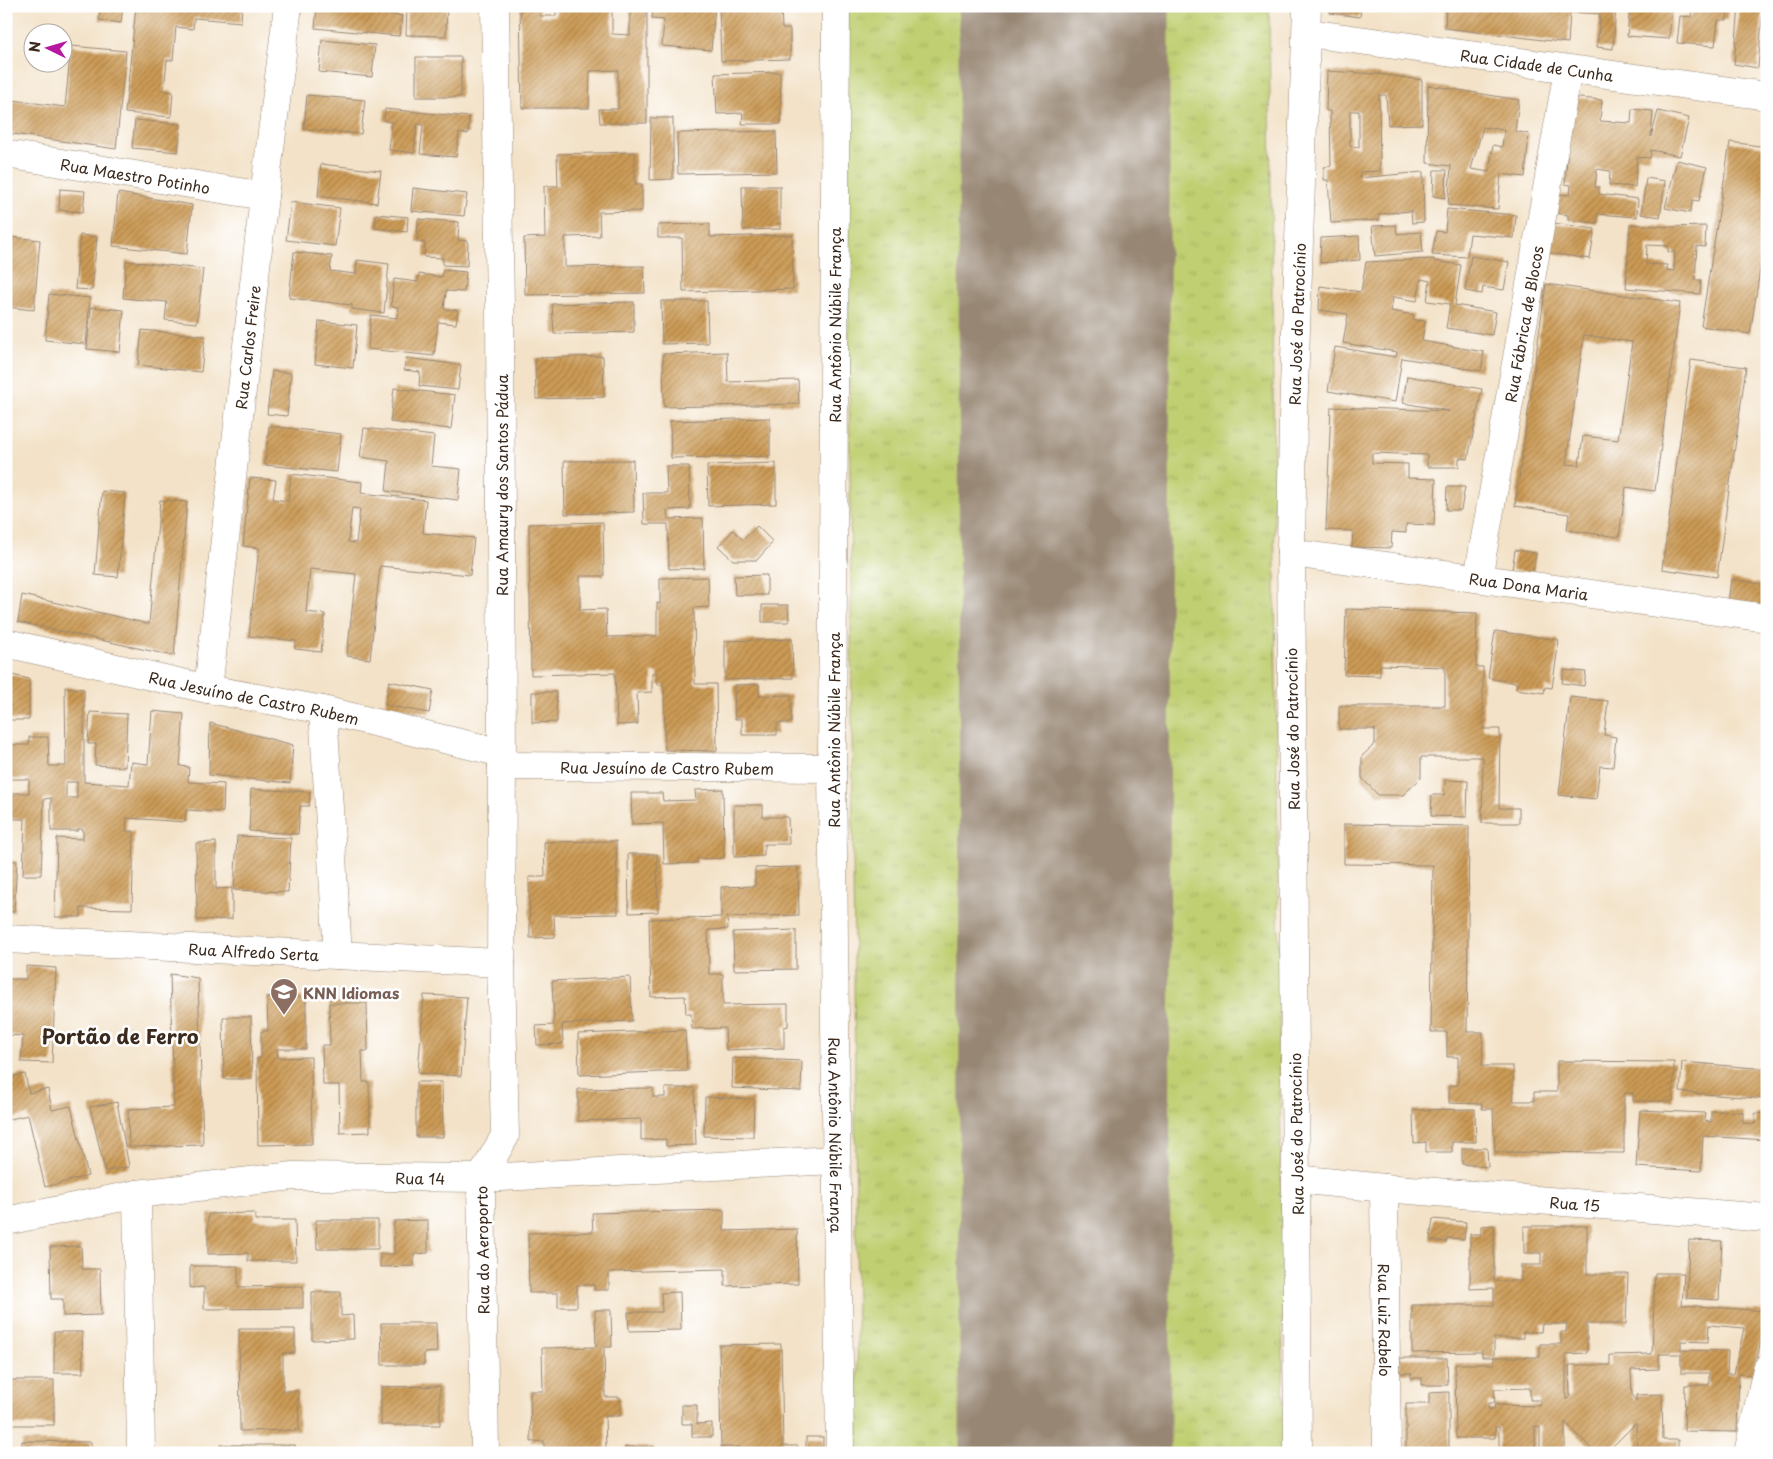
<svg xmlns="http://www.w3.org/2000/svg" width="1773" height="1459" font-family="'Playpen Sans',sans-serif">
<defs>
<pattern id="grass-tufts" width="24" height="20" patternUnits="userSpaceOnUse" patternTransform="scale(1.25)"><rect width="24" height="20" fill="#c0cf71"/><path d="M3 7l-1-3M5 7V3M7 7l1-3M15 17l-1-3M17 17v-4M19 17l1-3" fill="none" stroke="#a6b261"/></pattern>
<pattern id="building-hatch" width="6" height="6" patternUnits="userSpaceOnUse" patternTransform="scale(1.25)"><rect width="6" height="6" fill="#cc9b56"/><path d="M-1 1l2-2M0 6l6-6M5 7l2-2" fill="none" stroke="#a77f47"/></pattern>
</defs>
<rect width="100%" height="100%" fill="#fff"/>
<filter id="ink" filterUnits="userSpaceOnUse"><feTurbulence type="fractalNoise" baseFrequency=".02" numOctaves="2"/><feDisplacementMap in="SourceGraphic" scale="10" xChannelSelector="R" yChannelSelector="G"/><feConvolveMatrix kernelMatrix="1 2 1 2 8 2 1 2 1" color-interpolation-filters="sRGB"/></filter>
<filter id="wash" filterUnits="userSpaceOnUse"><feTurbulence type="fractalNoise" baseFrequency=".0096" numOctaves="4" result="noise"/><feDisplacementMap in="SourceGraphic" scale="20" xChannelSelector="R" yChannelSelector="G"/><feGaussianBlur stdDeviation="1.12" result="paint"/><feColorMatrix in="noise" values="0 0 0 0 0 0 0 0 0 0 0 0 0 0 0 0 0 1.4 0 .05"/><feComposite in="paint" operator="in"/></filter>
<g filter="url(#wash)">
<rect width="100%" height="100%" fill="#f3e2c8"/>
<g fill="url(#grass-tufts)" stroke="#7e7c48">
<path d="M846,6H1012L1014,1453H858Z"/>
<path d="M1118,6H1269L1284,1453H1119Z"/>
</g>
<g fill="none" stroke-linecap="round" stroke-linejoin="round">
<path stroke="#978673" stroke-width="211" d="M1064,6L1065,1453"/>
</g>
<g id="blocks">
<g fill="url(#building-hatch)" fill-rule="evenodd">
<path d="M100,6H123L121,23L99,20Z"/>
<path d="M136,6H242L241,22L194,18L193,29L176,27L173,60H167L164,91L173,92L171,117L125,113Z"/>
<path d="M317,6L372,7L371,13L402,16L399,36L315,28Z"/>
<path d="M407,6H447L446,36L406,35Z"/>
<path d="M520,6H540V16H556V6H612V34L630,35V6H647V123H600L599,109H618V70L590,71L589,108H522Z"/>
<path d="M653,6H715L711,50L662,46L664,20L652,19Z"/>
<path d="M719,6H781L782,29H790V59L721,61Z"/>
<path d="M1330,6H1361L1360,17L1330,13Z"/>
<path d="M1446,6H1616L1613,49L1597,47L1600,14L1570,12L1568,43L1445,28Z"/>
<path d="M1630,6H1672L1669,39L1627,36Z"/>
<path d="M1692,6H1728L1727,20H1718L1715,46L1677,43L1680,16L1691,17Z"/>
<path d="M1739,6H1763L1758,68L1734,64Z"/>
<path d="M322,40L375,45L372,77L319,72Z"/>
<path d="M71,46L126,51L116,149L6,133V99L65,107Z"/>
<rect x="416" y="57" width="45" height="40"/>
<path d="M1327,71L1378,74L1422,80V124L1388,125L1386,95H1379L1380,171L1360,172L1359,178L1423,172L1424,222L1412,223L1411,211L1379,214V220L1331,223L1328,180H1324V167L1331,166L1330,111H1326ZM1350,111H1359V147L1350,146Z"/>
<path d="M780,72L781,124H742L743,113L717,114L715,74Z"/>
<path d="M1428,85L1519,100L1515,131L1529,134L1525,177L1501,174L1498,209L1448,205L1451,166L1427,163ZM1483,127L1504,130L1502,147L1493,145L1489,172L1471,169Z"/>
<path d="M307,95L365,100L361,134L304,129Z"/>
<path d="M1568,97L1602,100L1600,121L1631,123L1632,109L1653,111L1651,137L1658,111L1689,118L1680,156L1651,150L1650,158L1637,157L1635,187L1609,185L1610,171L1597,169L1595,187H1599V194L1638,199L1637,217L1598,214L1597,223L1568,220V215L1554,213L1555,194L1570,195L1571,185L1565,184L1569,131Z"/>
<path d="M385,109L469,117L468,134L459,133L456,157L420,154L423,125L417,124L414,153L389,150L392,122L384,121Z"/>
<path d="M651,118H673V179L650,180Z"/>
<path d="M135,120L181,124L178,152L132,148Z"/>
<path d="M776,131L777,172L678,174L677,133Z"/>
<path d="M1730,142L1767,147V225L1750,334L1701,326Z"/>
<path d="M635,152V184H642V211L599,212L600,236L565,237V267L644,266L645,293L525,295L524,238L545,237L544,186H558L557,154Z"/>
<path d="M1677,160L1707,167L1699,201L1693,200L1690,213L1665,208Z"/>
<path d="M321,164L381,171L377,203L318,196Z"/>
<path d="M1434,170H1447L1445,198L1433,196Z"/>
<path d="M1646,178L1665,181L1660,217L1641,214Z"/>
<path d="M742,186H780V229L743,230Z"/>
<path d="M413,188L467,194L464,216L411,211Z"/>
<path d="M60,189L85,191L83,212L59,210Z"/>
<path d="M118,193L192,205L187,254L113,246Z"/>
<path d="M291,202L340,208L335,246L286,240Z"/>
<path d="M1447,209L1516,215L1514,238L1470,234L1467,257L1432,255L1436,231L1445,232Z"/>
<path d="M376,214L408,217L407,232L375,228Z"/>
<path d="M418,219L459,222L458,240L468,241L467,266L443,265V258L424,257L425,243L417,242Z"/>
<path d="M1547,222L1595,229L1590,259L1543,252Z"/>
<path d="M710,224V237L792,235L793,289L683,292L682,238H658V225Z"/>
<path d="M1630,224L1670,227L1706,226L1705,247L1697,246L1695,280H1701L1700,294L1626,288ZM1647,245L1668,246V252H1675L1674,271L1667,270V265L1646,264Z"/>
<path d="M1396,225L1397,234L1421,232L1423,252L1375,256L1372,226Z"/>
<path d="M80,235L97,237L92,290L75,289Z"/>
<path d="M1359,236L1360,260L1320,263L1321,238Z"/>
<path d="M10,237L40,240L34,310L6,307V244L9,245Z"/>
<path d="M294,252L332,256L330,271L356,274L357,260L389,264L384,313L352,309V305L289,298Z"/>
<path d="M1471,256L1509,262L1504,290L1483,287L1482,294L1465,291Z"/>
<path d="M1434,259V261L1461,265L1455,305L1496,312L1492,335L1446,328L1450,304L1427,301L1430,281L1421,279L1417,301L1393,297L1391,311L1414,315L1413,320L1425,321L1422,341L1484,352L1481,371L1402,358L1395,402L1328,391L1335,347L1396,357L1397,352L1343,343L1348,314L1319,310L1320,286L1361,292L1366,262Z"/>
<path d="M126,261L203,269L197,323L165,320L167,302L123,298Z"/>
<path d="M443,270L466,272L464,292L446,291L444,309L458,310L456,324L438,322L434,356L368,349L371,315L397,318L398,307L391,306L394,279L418,282L419,274L442,277Z"/>
<path d="M1546,284L1680,303L1655,491L1626,487L1619,537L1567,530L1569,514L1515,506ZM1584,335L1632,342L1618,440L1583,436L1579,465L1566,464Z"/>
<path d="M49,294L90,298L86,344L45,340Z"/>
<path d="M661,301H707L708,343L662,344Z"/>
<path d="M634,302V332L554,334L552,304Z"/>
<path d="M91,307L124,310L120,352L87,349Z"/>
<path d="M319,321L357,325L353,368L315,364Z"/>
<path d="M142,330L205,336L201,372L138,365Z"/>
<path d="M727,352L728,382L798,380L799,404L664,407L663,354Z"/>
<path d="M603,356L604,397L536,399L535,358Z"/>
<path d="M406,358L461,365L458,390L419,386L420,372L404,370Z"/>
<path d="M1691,360L1746,367L1717,577L1662,569Z"/>
<path d="M272,371L291,373L287,416L267,414Z"/>
<path d="M1407,376L1482,389L1468,459L1459,458V467H1427V455L1372,453V463L1408,464V478L1436,479L1434,525L1406,524V533L1392,532L1391,548L1352,547L1353,531L1326,530L1331,407L1449,411L1403,403Z"/>
<path d="M394,388L455,395L451,429L390,422Z"/>
<path d="M770,418V456L671,458L670,421Z"/>
<path d="M269,426L341,434L337,472L265,465Z"/>
<path d="M364,428L434,436L431,466L461,469L458,500L386,491L389,461L360,457Z"/>
<path d="M633,460L634,512L565,514L564,461Z"/>
<path d="M776,463V504L708,506L707,465Z"/>
<path d="M666,466H689L690,509L667,510L668,519L703,518L704,568L669,569L668,524H644L643,493H667Z"/>
<path d="M291,474L362,482L361,493L426,500L423,533L474,538L470,575L380,566L370,659L347,656L356,574L310,569L306,612L325,614L321,652L295,649L296,641L249,636L259,548L243,546L250,478L276,480L273,499L288,501ZM352,508L360,509L356,543L348,542Z"/>
<path d="M1447,487H1465L1461,510H1446Z"/>
<path d="M102,491L125,493L118,577L95,575Z"/>
<path d="M160,500L187,502L174,656L18,622L22,595L149,624Z"/>
<path d="M603,522L604,576H580V610L606,609L607,637L657,636V603L660,604V578L708,577L709,607L694,608L695,684H716L717,751L665,750L664,685H658V673H652V692L637,693L638,724L617,725L615,673L531,675L529,524Z"/>
<path d="M757,526L773,542L757,560H733L718,546L733,530L743,540Z"/>
<path d="M1515,550L1536,553L1533,573L1512,570Z"/>
<path d="M767,575V595H735L734,576Z"/>
<path d="M1731,579L1767,585V609L1728,604Z"/>
<path d="M762,605H788L789,622H762Z"/>
<path d="M1346,609L1477,613L1476,667H1483V729H1500L1499,808H1519V823H1482L1483,757H1421V778L1403,795H1378L1362,778V756L1375,744V729H1339V706H1445V667L1380,665V676L1344,675Z"/>
<path d="M1495,631L1559,640L1552,688L1545,687L1544,693L1516,689L1517,683L1488,678Z"/>
<path d="M792,639L793,678L725,680V641Z"/>
<path d="M1564,670L1586,672L1584,686L1562,683Z"/>
<path d="M8,674L29,679V720H8Z"/>
<path d="M389,681L433,690L429,713L385,705Z"/>
<path d="M759,684V696L791,695V723H777V735H742V719H735L734,685Z"/>
<path d="M65,687L84,689V782L129,785L131,762L148,764L152,711L184,714L180,766L189,767L188,782L224,784L223,812L186,810L185,822L127,818L126,831H134L132,909L81,908V917H55L57,838L83,839V829H78V831H51V798L44,799L41,875H23L25,819H6V793H29V779H6V745H29V737H48L49,766H66ZM66,782H77V798H66Z"/>
<path d="M532,692H556L557,722L532,723Z"/>
<path d="M1570,697L1608,701L1604,735L1616,737L1613,767L1600,766L1596,799L1559,795Z"/>
<path d="M90,712L127,714L125,767L95,765L96,744H88Z"/>
<path d="M210,723L293,745L290,783L209,775Z"/>
<path d="M1445,780L1468,781L1467,817L1431,816L1432,795H1444Z"/>
<path d="M251,789L310,792L309,806H300L298,834L249,831Z"/>
<path d="M723,789L724,858L697,859V863L664,864L663,823L632,824L631,793H662L663,801L696,800L695,790Z"/>
<path d="M734,805H763V817H788L789,844H764V856L734,857Z"/>
<path d="M1344,824L1469,826L1467,1032H1483L1482,1066H1513V1101H1534V1092H1557V1061L1674,1062L1673,1101H1633V1093H1624V1153L1495,1152L1493,1109H1482V1104L1449,1103V1086L1458,1085V1057H1447V1032H1431L1433,865L1344,864Z"/>
<path d="M237,836L291,838L288,892L234,890Z"/>
<path d="M616,841L618,914L554,915L555,937L530,938L529,877H545L544,842Z"/>
<path d="M216,842V889L232,888V919L197,920L196,843Z"/>
<path d="M628,854H657L658,912L629,913Z"/>
<path d="M6,860L17,861L14,912L6,911Z"/>
<path d="M798,867L799,915L727,917L728,929L708,930L709,974H723V1005L788,1004V1026L784,1027V1048L726,1050L725,1028L692,1029L691,1014H686L685,996L651,997L649,919L721,917V887L755,886V868Z"/>
<path d="M796,930V969L734,970L733,932Z"/>
<path d="M26,966L56,968L52,1063L21,1062L23,1036L6,1035V979H26Z"/>
<path d="M170,974L198,978L203,1145L129,1147L128,1109L174,1107Z"/>
<path d="M630,977L632,1021L562,1024L563,1044L537,1045L536,1026L554,1025L552,981Z"/>
<path d="M424,995L467,997L461,1076L418,1073Z"/>
<path d="M267,997H306V1049H277L278,1058L311,1057L312,1144L258,1145L257,1058H261V1031H268Z"/>
<path d="M329,1003H367L368,1051H362L363,1082H369L370,1132L340,1133L339,1085H323L322,1045H330Z"/>
<path d="M223,1017H251L252,1079H224Z"/>
<path d="M685,1030L687,1071L579,1075L578,1034Z"/>
<path d="M733,1058L802,1061L801,1091L732,1088Z"/>
<path d="M1682,1062L1767,1069V1099L1680,1092Z"/>
<path d="M25,1074L29,1093L48,1089L52,1110L71,1106L88,1176L45,1187L28,1115L6,1120V1078Z"/>
<path d="M416,1082H442L443,1137H416Z"/>
<path d="M653,1088V1097H665V1088H694L696,1145L666,1146V1139L641,1140V1119L578,1121V1089Z"/>
<path d="M705,1097L754,1099L753,1137L704,1136Z"/>
<path d="M117,1102L129,1167L105,1171L90,1107Z"/>
<path d="M1475,1109L1476,1142H1452V1152H1426V1142L1414,1143L1413,1110Z"/>
<path d="M1640,1110L1705,1113L1704,1121L1711,1122V1111L1743,1112V1123L1755,1124V1113L1767,1114V1140L1703,1136L1701,1171L1636,1167Z"/>
<path d="M1462,1148H1487L1488,1167L1462,1164Z"/>
<path d="M724,1210V1231L797,1229L798,1284L725,1286V1269L609,1272V1290H594V1285H577V1307H558V1293H529L528,1233L593,1232L592,1213Z"/>
<path d="M255,1213V1220H295L296,1261H248V1253L208,1254V1214Z"/>
<path d="M1433,1219L1466,1222L1464,1239L1447,1238L1446,1242L1430,1240Z"/>
<path d="M316,1220H378V1249H317Z"/>
<path d="M428,1220V1253L414,1254V1266L380,1267V1254H394V1221Z"/>
<path d="M1494,1225V1281H1521V1265H1541V1253H1524V1226H1587V1274H1628L1626,1324H1587V1353L1566,1354V1400L1570,1396L1569,1365H1610V1355L1652,1354L1655,1273H1684L1682,1305L1767,1311V1317L1753,1375L1739,1374L1737,1432L1684,1431L1685,1385H1709V1373H1681V1354H1659V1369L1631,1370L1632,1396L1636,1401V1395L1662,1394L1663,1440H1678V1453H1637L1636,1423L1612,1447V1453H1590V1447L1565,1422V1453H1540V1427L1535,1426V1453H1499V1427H1495V1438H1456L1455,1364H1494V1357H1540V1344H1561V1332H1566L1567,1324H1542L1541,1332H1523V1338H1494V1357H1482V1352L1412,1353V1305H1494V1288L1470,1289V1234H1481V1226ZM1709,1325L1744,1328L1734,1374H1727L1728,1351L1681,1350V1341L1708,1342ZM1530,1388V1400H1540V1406L1494,1405L1495,1409H1488V1403H1495L1494,1389Z"/>
<path d="M1689,1240L1722,1241L1719,1300L1687,1298Z"/>
<path d="M81,1246L82,1269H100L101,1315L63,1316V1299H51L50,1247Z"/>
<path d="M190,1266H238V1287L303,1286V1308L204,1309V1287L190,1288Z"/>
<path d="M312,1292H341V1316L353,1315L354,1339L312,1340Z"/>
<path d="M680,1292L681,1330L629,1331L628,1312H662L661,1293Z"/>
<path d="M595,1310H611L612,1347H604L605,1397H620V1416H605L606,1450H585V1453H535V1451H544V1441L531,1442L530,1391H543L542,1348L596,1347Z"/>
<path d="M381,1323H436L437,1352L424,1353V1365H382Z"/>
<path d="M239,1329H295V1353H283V1391H298L299,1430L240,1431Z"/>
<path d="M54,1332H82L83,1373H54Z"/>
<path d="M781,1344L783,1446H798V1453H740V1447H721L719,1345Z"/>
<path d="M1400,1358H1447L1448,1385H1422V1378H1411V1373H1400Z"/>
<rect x="6" y="1380" width="48" height="45"/>
<path d="M440,1386V1425H381V1387Z"/>
<path d="M1449,1392V1453L1406,1451V1404H1429V1393Z"/>
<path d="M682,1405H697V1424L712,1423V1437H692V1424H682Z"/>
<rect x="806" y="1437" width="17" height="16"/>
<path d="M22,1441L91,1442V1453H22Z"/>
<rect x="220" y="1445" width="75" height="8"/>
<rect x="625" y="1447" width="29" height="6"/>
</g>
</g>
</g>
<g filter="url(#ink)">
<use href="#blocks" fill-opacity="0" stroke="#978673" stroke-width="1"/>
<g fill="none" stroke-linecap="round" stroke-linejoin="round">
<defs>
<g id="street">
<path id="s1" d="M836,6L832,768L840,1453"/>
<path id="s2" d="M1308,33L1767,96"/>
<path id="s3" d="M6,154L264,196"/>
<path id="s4" d="M1291,553L1767,618"/>
<path id="s5" d="M1478,578L1568,70"/>
<path id="s6" d="M6,643L208,689L323,710L502,753"/>
<path id="s7" d="M208,689L264,196L288,6"/>
<path d="M323,710L338,955"/>
<path id="s8" d="M502,766L832,768"/>
<path id="s9" d="M6,939L501,963"/>
<path id="s10" d="M1296,1179L1384,1188L1767,1218"/>
<path id="s11" d="M1384,1188L1387,1453"/>
<path d="M137,1194L141,1453"/>
<path id="s12" d="M6,1221L137,1194L293,1176L481,1178L836,1160"/>
<path d="M485,1453L481,1178L505,1136L501,963L502,753L500,306L495,6"/>
<path id="s13" d="M1298,1453L1291,553L1293,418L1307,6"/>
<path d="M1748,1453L1767,1369"/>
</g>
</defs>
<use href="#street" stroke="#978673" stroke-width="29"/>
<use href="#street" stroke="#fff" stroke-width="28"/>
</g>
</g>
<defs>
<symbol id="school-pin" viewBox="-11 -11 22 30"><path d="M0 17L-7.5 6A9.5 9.5 0 1 1 7.5 6Z" fill="#8d6e63" stroke="#fff"/><path d="M0-5L7-2L0 1L-7-2ZM-4 1L0 2.5L4 1V4Q0 6-4 4Z" fill="#fff"/></symbol>
</defs>
<g fill-rule="evenodd">
<use href="#school-pin" x="268" y="976" width="32" height="43"/>
</g>
<g text-anchor="middle" dominant-baseline="central" stroke-width="5" stroke-linejoin="round" paint-order="stroke">
<g font-size="15" fill="#3b2a1e" stroke="#fff">
<text stroke="none"><textPath href="#s2" startOffset="231">Rua Cidade de Cunha</textPath></text>
<text stroke="none"><textPath href="#s3" startOffset="131">Rua Maestro Potinho</textPath></text>
<text stroke="none"><textPath href="#s13" startOffset="1129">Rua José do Patrocínio</textPath></text>
<text stroke="none"><textPath href="#s5" startOffset="258">Rua Fábrica de Blocos</textPath></text>
<text transform="translate(834 325) rotate(-90)">Rua Antônio Núbile França</text>
<text stroke="none"><textPath href="#s7" startOffset="344">Rua Carlos Freire</textPath></text>
<text transform="translate(501 485) rotate(-90)">Rua Amaury dos Santos Pádua</text>
<text stroke="none"><textPath href="#s4" startOffset="240">Rua Dona Maria</textPath></text>
<text stroke="none"><textPath href="#s6" startOffset="254">Rua Jesuíno de Castro Rubem</textPath></text>
<text transform="translate(1292 729) rotate(-91)">Rua José do Patrocínio</text>
<text transform="translate(833 730) rotate(-90)">Rua Antônio Núbile França</text>
<text stroke="none"><textPath href="#s8" startOffset="165">Rua Jesuíno de Castro Rubem</textPath></text>
<text stroke="none"><textPath href="#s9" startOffset="248">Rua Alfredo Serta</textPath></text>
<text stroke="none"><textPath href="#s1" startOffset="1129">Rua Antônio Núbile França</textPath></text>
<text transform="translate(1296 1134) rotate(-91)">Rua José do Patrocínio</text>
<text stroke="none"><textPath href="#s12" startOffset="418">Rua 14</textPath></text>
<text stroke="none"><textPath href="#s10" startOffset="280">Rua 15</textPath></text>
<text transform="translate(482 1250) rotate(-91)">Rua do Aeroporto</text>
<text stroke="none"><textPath href="#s11" startOffset="132">Rua Luiz Rabelo</textPath></text>
</g>
<g font-size="15" font-weight="bold" fill="#785e54" stroke="#fff" text-anchor="start">
<text x="303" y="992">KNN Idiomas</text>
</g>
<g font-size="20" font-weight="bold" fill="#3b2a1e" stroke="#fff">
<text x="120" y="1036">Portão de Ferro</text>
</g>
</g>
<rect width="1773" height="1459" fill="none" stroke="#fff" stroke-width="25"/>
<g transform="translate(48 48) rotate(275)"><circle r="24" fill="#ffffff" stroke="#b1aaa5"/>
<path d="M0-4L9 19L0 12L-9 19Z" fill="#b5179e"/>
<text y="-8" font-size="14" font-weight="bold" text-anchor="middle" fill="#3b2a1e">N</text>
</g>
</svg>
